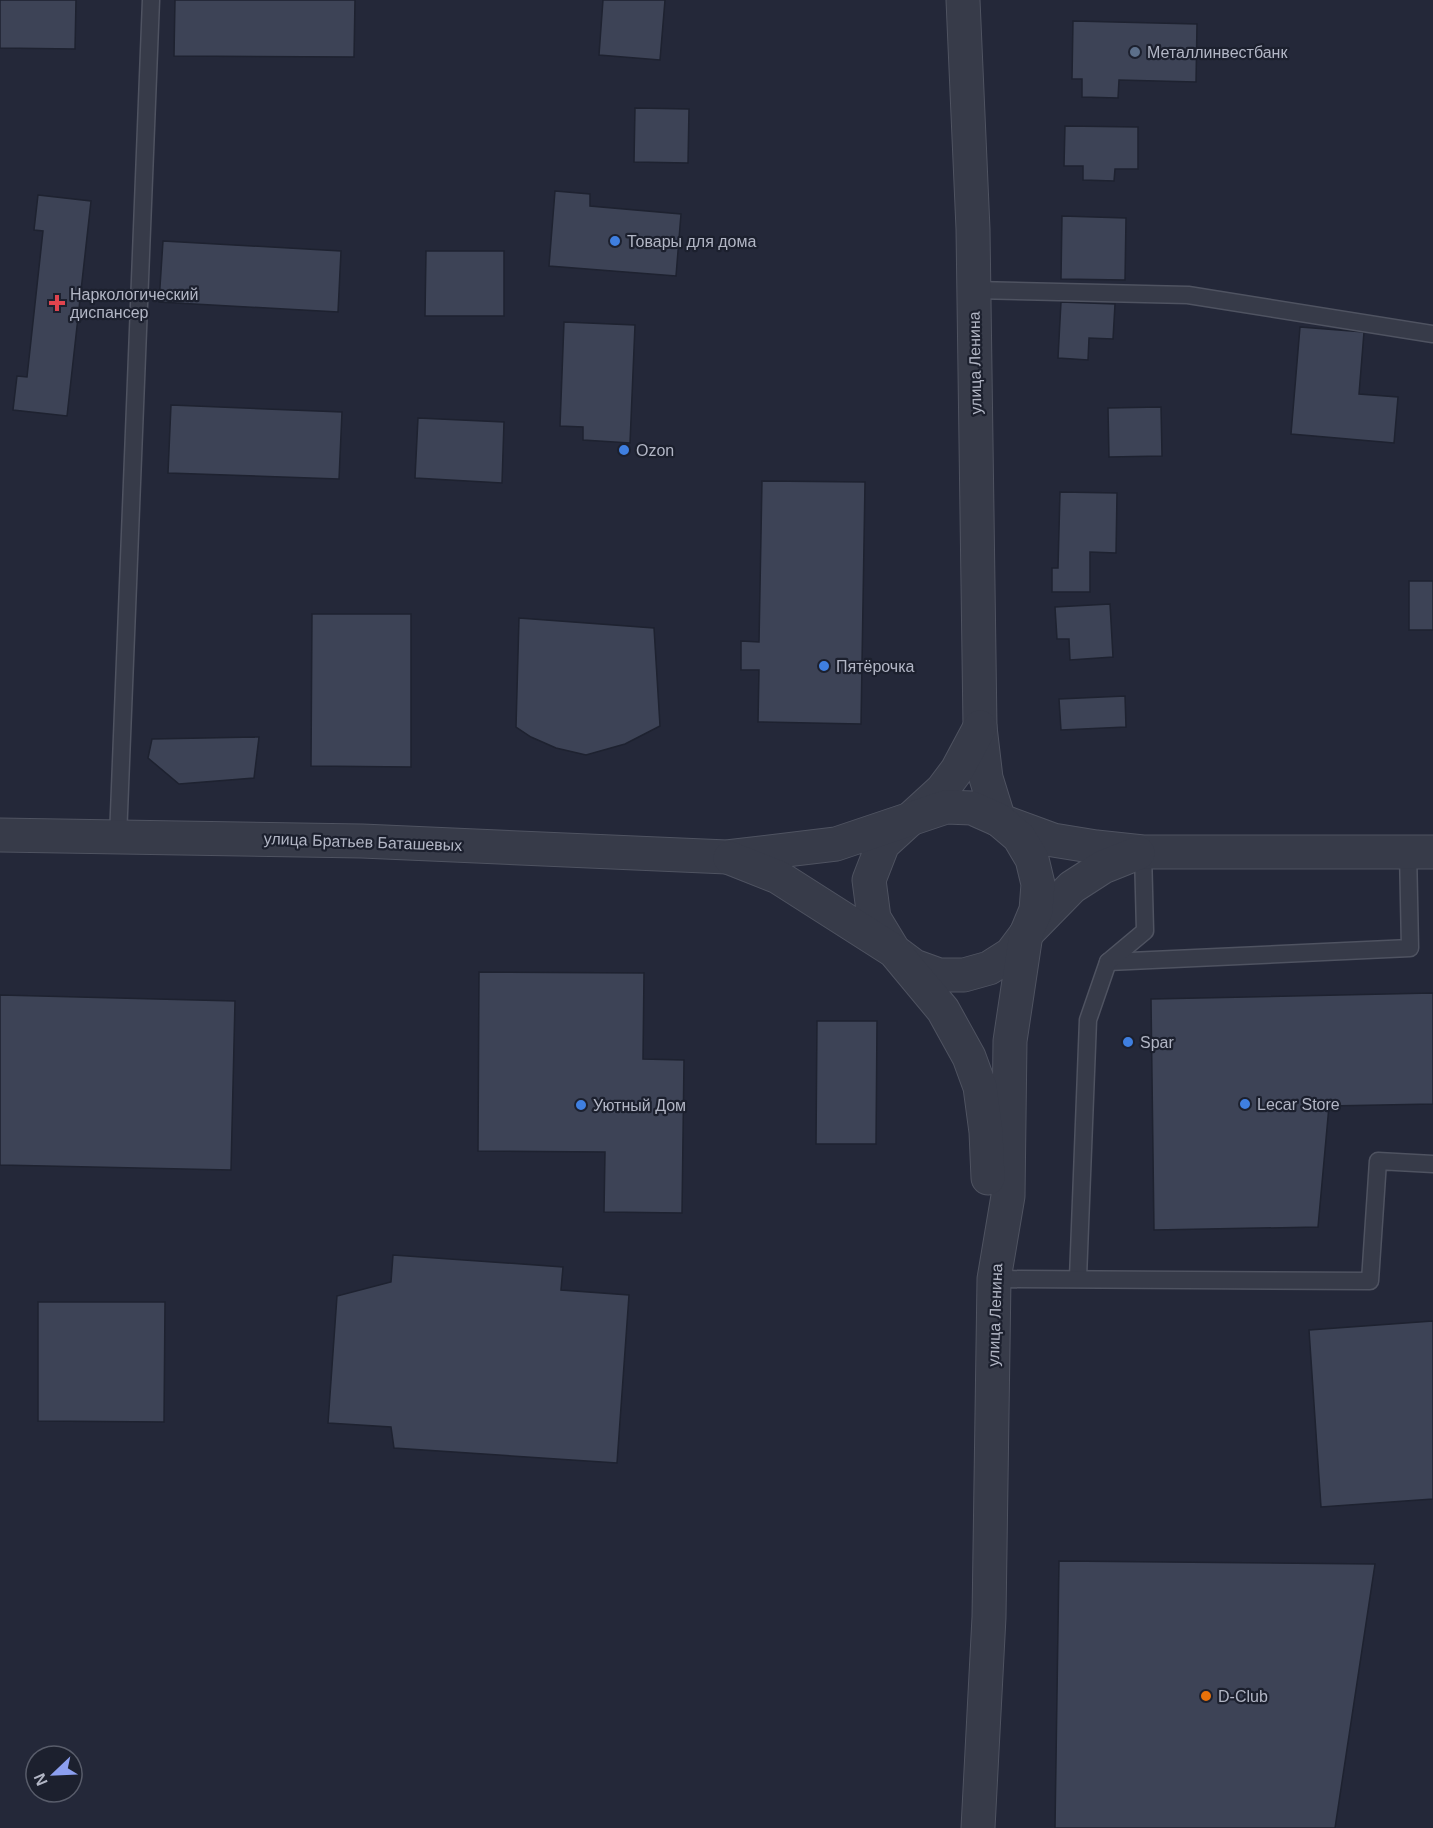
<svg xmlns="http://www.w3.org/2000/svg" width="1433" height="1828" font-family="Arial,sans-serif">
<rect width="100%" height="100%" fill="#242839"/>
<g fill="#3d4356" stroke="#1e2230" stroke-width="1.5">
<path d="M0,0H76L75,49L0,48Z"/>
<path d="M175,0H355L354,57L174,56Z"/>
<path d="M603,0H665L660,60L599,55Z"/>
<path d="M1073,21L1197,24L1196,82L1119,80L1118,98L1082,97V79H1072Z"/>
<path d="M635,108L689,109L688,163L634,162Z"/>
<path d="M1065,126L1138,127V169H1115L1114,181L1083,180V166H1064Z"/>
<path d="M555,191L590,194V206L681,214L676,276L549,266Z"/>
<path d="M38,195L91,201L67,416L13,410L17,376L27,377L43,231L34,230Z"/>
<path d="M1062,216L1126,218L1125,280L1061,279Z"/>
<path d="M163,241L341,251L338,312L159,302Z"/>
<path d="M426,251H504V316H425Z"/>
<path d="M1061,302L1115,304L1113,339L1089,338L1088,360L1058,358Z"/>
<path d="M564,322L635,325L630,443L583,440V427L560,426Z"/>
<path d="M1300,327L1364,332L1359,394L1398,397L1394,443L1291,434Z"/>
<path d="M171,405L342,412L339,479L168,473Z"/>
<path d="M1161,407L1162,456L1109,457L1108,408Z"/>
<path d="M418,418L504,422L502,483L415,478Z"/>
<path d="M762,481L865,482L861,724L758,722L759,670H741V641L759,642Z"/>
<path d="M1060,492L1117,493L1116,553L1090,552V592H1052V568H1058Z"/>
<rect x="1409" y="581" width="24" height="49"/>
<path d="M1110,604L1113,657L1070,660L1069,639H1057L1055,607Z"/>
<path d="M312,614H411V767L311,766Z"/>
<path d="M519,618L654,628L660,726L625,744L586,755L556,748L531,737L516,727Z"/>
<path d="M1125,696L1126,727L1061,730L1059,699Z"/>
<path d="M259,737L254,778L179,784L148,758L152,739Z"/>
<path d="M479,972L644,973L643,1059L684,1060L682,1213L604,1212L605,1152L478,1151Z"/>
<path d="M1433,993V1104L1329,1106L1318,1227L1154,1230L1151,999Z"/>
<path d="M0,995L235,1001L231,1170L0,1165Z"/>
<path d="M817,1021H877L876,1144H816Z"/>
<path d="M393,1255L563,1267L561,1290L629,1295L617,1463L394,1448L391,1427L328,1423L337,1296L391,1282Z"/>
<path d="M38,1302H165L164,1422L38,1421Z"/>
<path d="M1433,1321V1499L1321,1507L1309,1330Z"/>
<path d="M1059,1561L1375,1564L1335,1828H1055Z"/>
</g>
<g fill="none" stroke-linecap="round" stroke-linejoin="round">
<defs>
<g id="service">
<path d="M974,290L1188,295L1433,334"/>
<path d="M118,838L151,0"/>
<path d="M1108,962L1410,948L1408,850"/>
<path d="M1078,1278L1088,1020L1108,962L1145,931L1143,852"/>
<path d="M994,1279L1370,1281L1378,1161L1433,1164"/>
</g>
<g id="minor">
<path d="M999,820L1053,840L1096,847L1143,852H1433"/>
<path d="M1026,934L1072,887L1103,867L1138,853"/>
</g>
<g id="tertiary">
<path d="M963,0L973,229L980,727L986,778L999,820"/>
<path d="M980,727L957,770L942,790L883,844L869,880L874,918L894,951L914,966L939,975H964L989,968L1011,954L1026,934"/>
<path d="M0,835L362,841L727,857L836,844L946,807L972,808L999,820L1019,837L1032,859L1038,884L1036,910L1026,934L1010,1041L1008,1196L994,1279L989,1617L978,1828"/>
<path d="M730,858L778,877L894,951L943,1010L969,1057L980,1087L986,1132L988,1178"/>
</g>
</defs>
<use href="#service" stroke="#4f5361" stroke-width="19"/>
<use href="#minor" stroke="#4f5361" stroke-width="35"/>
<use href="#tertiary" stroke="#4f5361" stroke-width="35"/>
<use href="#service" stroke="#373b49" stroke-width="16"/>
<use href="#minor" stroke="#373b49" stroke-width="33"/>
<use href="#tertiary" stroke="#373b49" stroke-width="33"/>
</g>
<circle fill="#5c6f8a" stroke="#1c202e" stroke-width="2" cx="1135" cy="52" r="6"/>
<g fill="#3f7fe0" stroke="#1c202e" stroke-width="2">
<circle cx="615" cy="241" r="6"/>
<circle cx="624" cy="450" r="6"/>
<circle cx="824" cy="666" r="6"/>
<circle cx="1128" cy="1042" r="6"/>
<circle cx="1245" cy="1104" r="6"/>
<circle cx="581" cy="1105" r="6"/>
</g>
<path fill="#e0444e" stroke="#1c202e" stroke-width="2" d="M54 294h6v6h6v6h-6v6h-6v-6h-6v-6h6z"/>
<circle fill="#e8710a" stroke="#1c202e" stroke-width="2" cx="1206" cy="1696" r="6"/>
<g text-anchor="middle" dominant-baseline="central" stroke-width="4.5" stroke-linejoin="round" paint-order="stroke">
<g font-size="16" fill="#b2b6c5" stroke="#1c202e" text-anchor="start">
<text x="1147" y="52">Металлинвестбанк</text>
<text x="627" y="241">Товары для дома</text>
<text x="70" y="294">Наркологический<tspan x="70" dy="18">диспансер</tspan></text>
<text x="636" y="450">Ozon</text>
<text x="836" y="666">Пятёрочка</text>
<text x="1140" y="1042">Spar</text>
<text x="1257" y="1104">Lecar Store</text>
<text x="593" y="1105">Уютный Дом</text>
<text x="1218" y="1696">D-Club</text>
</g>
<g font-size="16" fill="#b2b6c5" stroke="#1c202e">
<text transform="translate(975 363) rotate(-91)">улица Ленина</text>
<text transform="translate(363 842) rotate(2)">улица Братьев Баташевых</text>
<text transform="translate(995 1315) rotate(-88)">улица Ленина</text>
</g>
</g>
<g transform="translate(54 1774) rotate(247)"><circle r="28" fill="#1c202e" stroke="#585c6a" stroke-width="1.5"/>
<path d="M0-4.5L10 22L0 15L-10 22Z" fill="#8c9ff0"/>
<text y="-9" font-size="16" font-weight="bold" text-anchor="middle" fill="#b2b6c5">N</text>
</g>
</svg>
